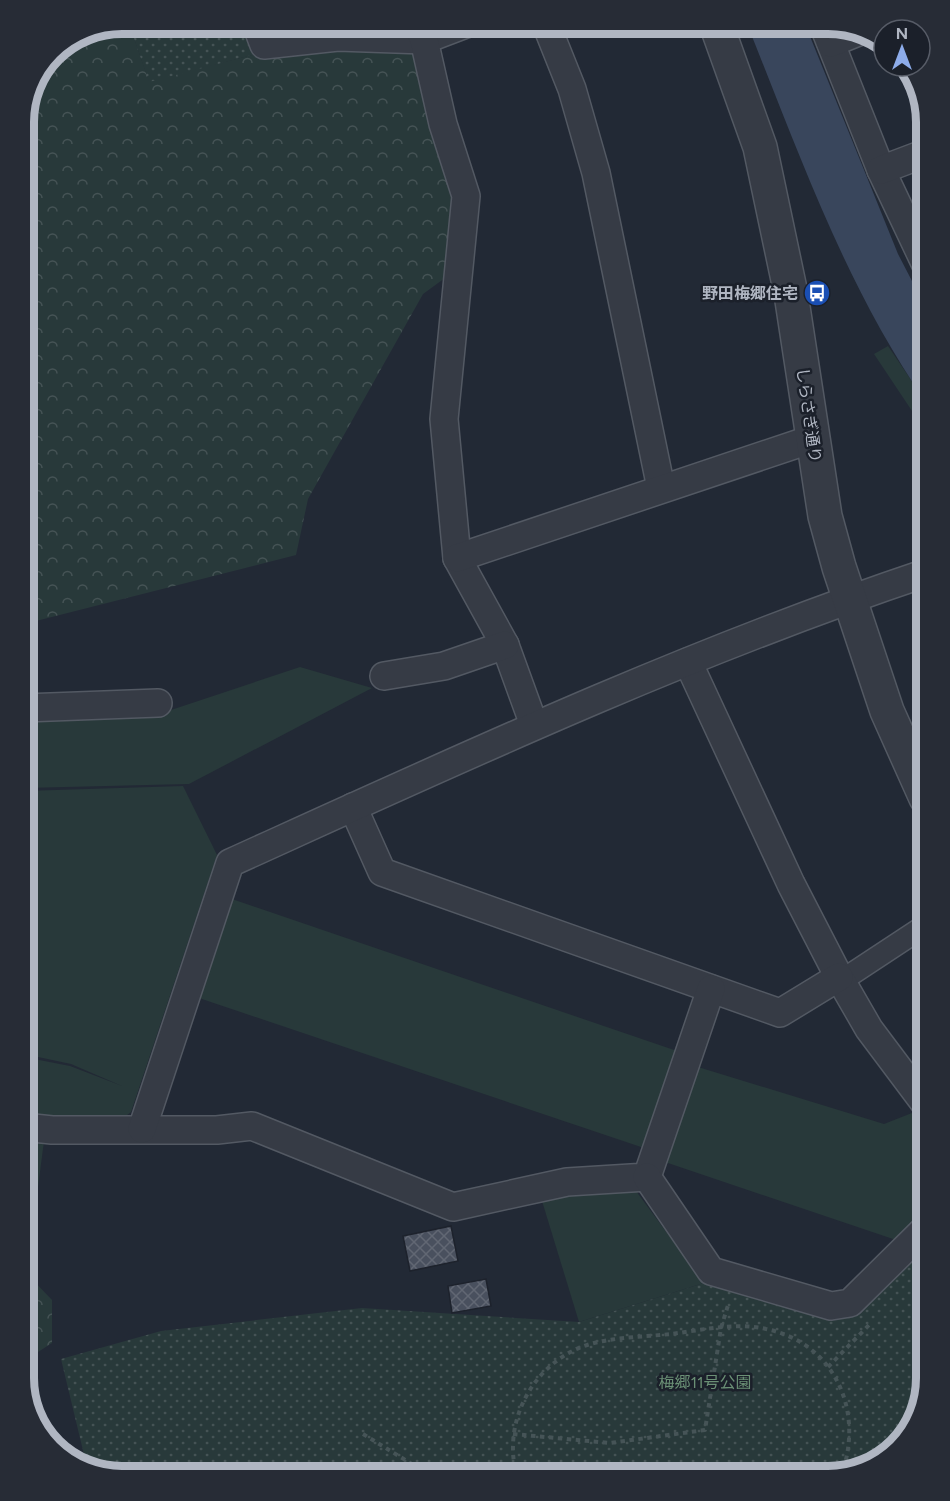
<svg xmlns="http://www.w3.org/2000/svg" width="950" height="1501" font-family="Figtree,'Noto Sans JP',sans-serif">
<defs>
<pattern id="forest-crowns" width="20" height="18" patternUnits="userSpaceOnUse" patternTransform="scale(1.5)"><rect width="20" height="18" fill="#28393a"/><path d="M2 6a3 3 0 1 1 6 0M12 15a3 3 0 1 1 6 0" fill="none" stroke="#455355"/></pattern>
<pattern id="park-dots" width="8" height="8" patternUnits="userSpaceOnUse" patternTransform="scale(1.5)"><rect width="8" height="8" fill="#28393a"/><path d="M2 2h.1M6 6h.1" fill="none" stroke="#455355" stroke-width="1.8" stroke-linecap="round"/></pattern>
<pattern id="building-cross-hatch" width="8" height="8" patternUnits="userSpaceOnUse" patternTransform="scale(1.5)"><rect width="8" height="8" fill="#49505e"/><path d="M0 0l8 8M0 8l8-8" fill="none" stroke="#616773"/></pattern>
</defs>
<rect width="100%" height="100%" fill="#222935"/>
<g fill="#28393a">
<path d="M888,346L926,402V432L874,354Z"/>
<path d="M300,667L372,688L189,784L24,788V718L159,714Z"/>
<path d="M183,786L217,855L131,1112L122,1119L24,1115V1057L70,1066L122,1086L71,1064L24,1054V791Z"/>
<path d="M229,898L677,1051L644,1148L196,997Z"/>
<path d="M698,1067L884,1124L917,1111L926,1124V1209L896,1240L665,1162Z"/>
<path d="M24,1139L44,1141L27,1272L24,1271Z"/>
<path d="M636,1191L704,1283L579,1322L542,1201L566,1196Z"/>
</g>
<g fill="url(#forest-crowns)">
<path d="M123,24H129L149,81L256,54L331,46L409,51L419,60L452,194L449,275L423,294L308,499L296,555L24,624V117L53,53Z"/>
<path d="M24,1271L52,1300V1343L24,1361Z"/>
</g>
<g fill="url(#park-dots)">
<path d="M129,24H245L256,54L149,82Z"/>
<path d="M926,1245V1379L910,1433L871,1467L827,1477H116L87,1467L61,1359L161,1331L362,1308L579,1322L704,1283L830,1319L856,1314Z"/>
</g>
<path fill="#39465c" d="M747,24H805L898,254L926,308V402C846,288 799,153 747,24Z"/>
<g fill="url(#building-cross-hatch)" stroke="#1d222c" stroke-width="1.5">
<path d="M451,1226L458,1261L410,1271L403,1236Z"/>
<path d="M486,1279L491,1306L452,1313L448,1286Z"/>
</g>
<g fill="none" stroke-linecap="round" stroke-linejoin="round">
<defs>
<path id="pedestrian" d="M841,981L926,925"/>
<g id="minor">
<path d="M256,24L264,45L338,37L424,40L466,24"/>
<path d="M417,24L424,40L443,124L466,196L444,419L457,558L505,645L534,725"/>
<path d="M546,24L572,89L596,173L661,488"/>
<path d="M823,24L881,170L926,265"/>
<path d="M831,43L858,32"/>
<path d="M881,170L926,153"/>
<path d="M457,558L812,439"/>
<path d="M688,662L791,884L839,977L869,1029L926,1105"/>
<path d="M384,676L444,666L505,645"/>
<path d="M24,708L158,703"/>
<path d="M353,807L382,872L780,1013L839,977"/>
<path d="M24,1127L52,1130H217L252,1126L453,1207L567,1182L647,1177L711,989"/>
<path d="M142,1129L230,863C459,759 687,653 926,573"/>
<path d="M647,1177L711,1271L831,1306L850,1303L926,1228"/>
</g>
<path id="tertiary" d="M716,24L760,147L791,294L825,516L839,567L887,711L926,798"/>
</defs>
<use href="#pedestrian" stroke="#535963" stroke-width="24"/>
<use href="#minor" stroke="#535963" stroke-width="30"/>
<use href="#tertiary" stroke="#535963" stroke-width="36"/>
<g stroke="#465457" stroke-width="4" stroke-dasharray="4.5 4.5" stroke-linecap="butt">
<path d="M828,1367L869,1325"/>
<path d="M363,1434L433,1477"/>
<path d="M513,1434L610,1443L705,1430L721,1328L729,1302"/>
<path d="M517,1477C502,1424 530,1368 581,1347C608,1337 643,1337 671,1334C702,1330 736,1322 766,1329C835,1343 864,1411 842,1473"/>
</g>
<use href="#pedestrian" stroke="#363b45" stroke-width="21"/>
<use href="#minor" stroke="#363b45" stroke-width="27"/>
<use href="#tertiary" stroke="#363b45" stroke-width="33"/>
</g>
<defs>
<symbol id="bus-disc" viewBox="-11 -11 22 22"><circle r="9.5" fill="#1a4fb4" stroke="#1b202a"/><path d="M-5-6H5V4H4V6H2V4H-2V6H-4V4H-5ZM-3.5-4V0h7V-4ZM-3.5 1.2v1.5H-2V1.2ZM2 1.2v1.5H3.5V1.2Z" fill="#fff"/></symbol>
</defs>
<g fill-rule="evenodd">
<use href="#bus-disc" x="802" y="278" width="30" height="30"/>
</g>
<g text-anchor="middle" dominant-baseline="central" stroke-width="5" stroke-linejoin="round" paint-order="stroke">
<g font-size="16" font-weight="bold" fill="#b0b6c2" stroke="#1b202a" text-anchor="end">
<text x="798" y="293">野田梅郷住宅</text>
</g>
<g font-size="16" fill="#b0b6c2" stroke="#1b202a">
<text transform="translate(809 415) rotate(82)">しらさぎ通り</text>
</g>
<g font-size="16" fill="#6a8f75" stroke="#1b202a">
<text x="705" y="1382">梅郷11号公園</text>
</g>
</g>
<path d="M0 0H950V1501H0ZM122 34H828A88 88 0 0 1 916 122V1378A88 88 0 0 1 828 1466H122A88 88 0 0 1 34 1378V122A88 88 0 0 1 122 34Z" fill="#272c36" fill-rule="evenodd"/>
<path fill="none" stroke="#b0b6c2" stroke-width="8" d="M122 34H828A88 88 0 0 1 916 122V1378A88 88 0 0 1 828 1466H122A88 88 0 0 1 34 1378V122A88 88 0 0 1 122 34Z"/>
<g transform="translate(902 48)"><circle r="28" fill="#1b202a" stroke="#575c67" stroke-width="1.5"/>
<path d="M0-4.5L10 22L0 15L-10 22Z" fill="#8dacea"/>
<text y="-9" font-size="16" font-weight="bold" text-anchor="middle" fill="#b0b6c2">N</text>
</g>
</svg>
